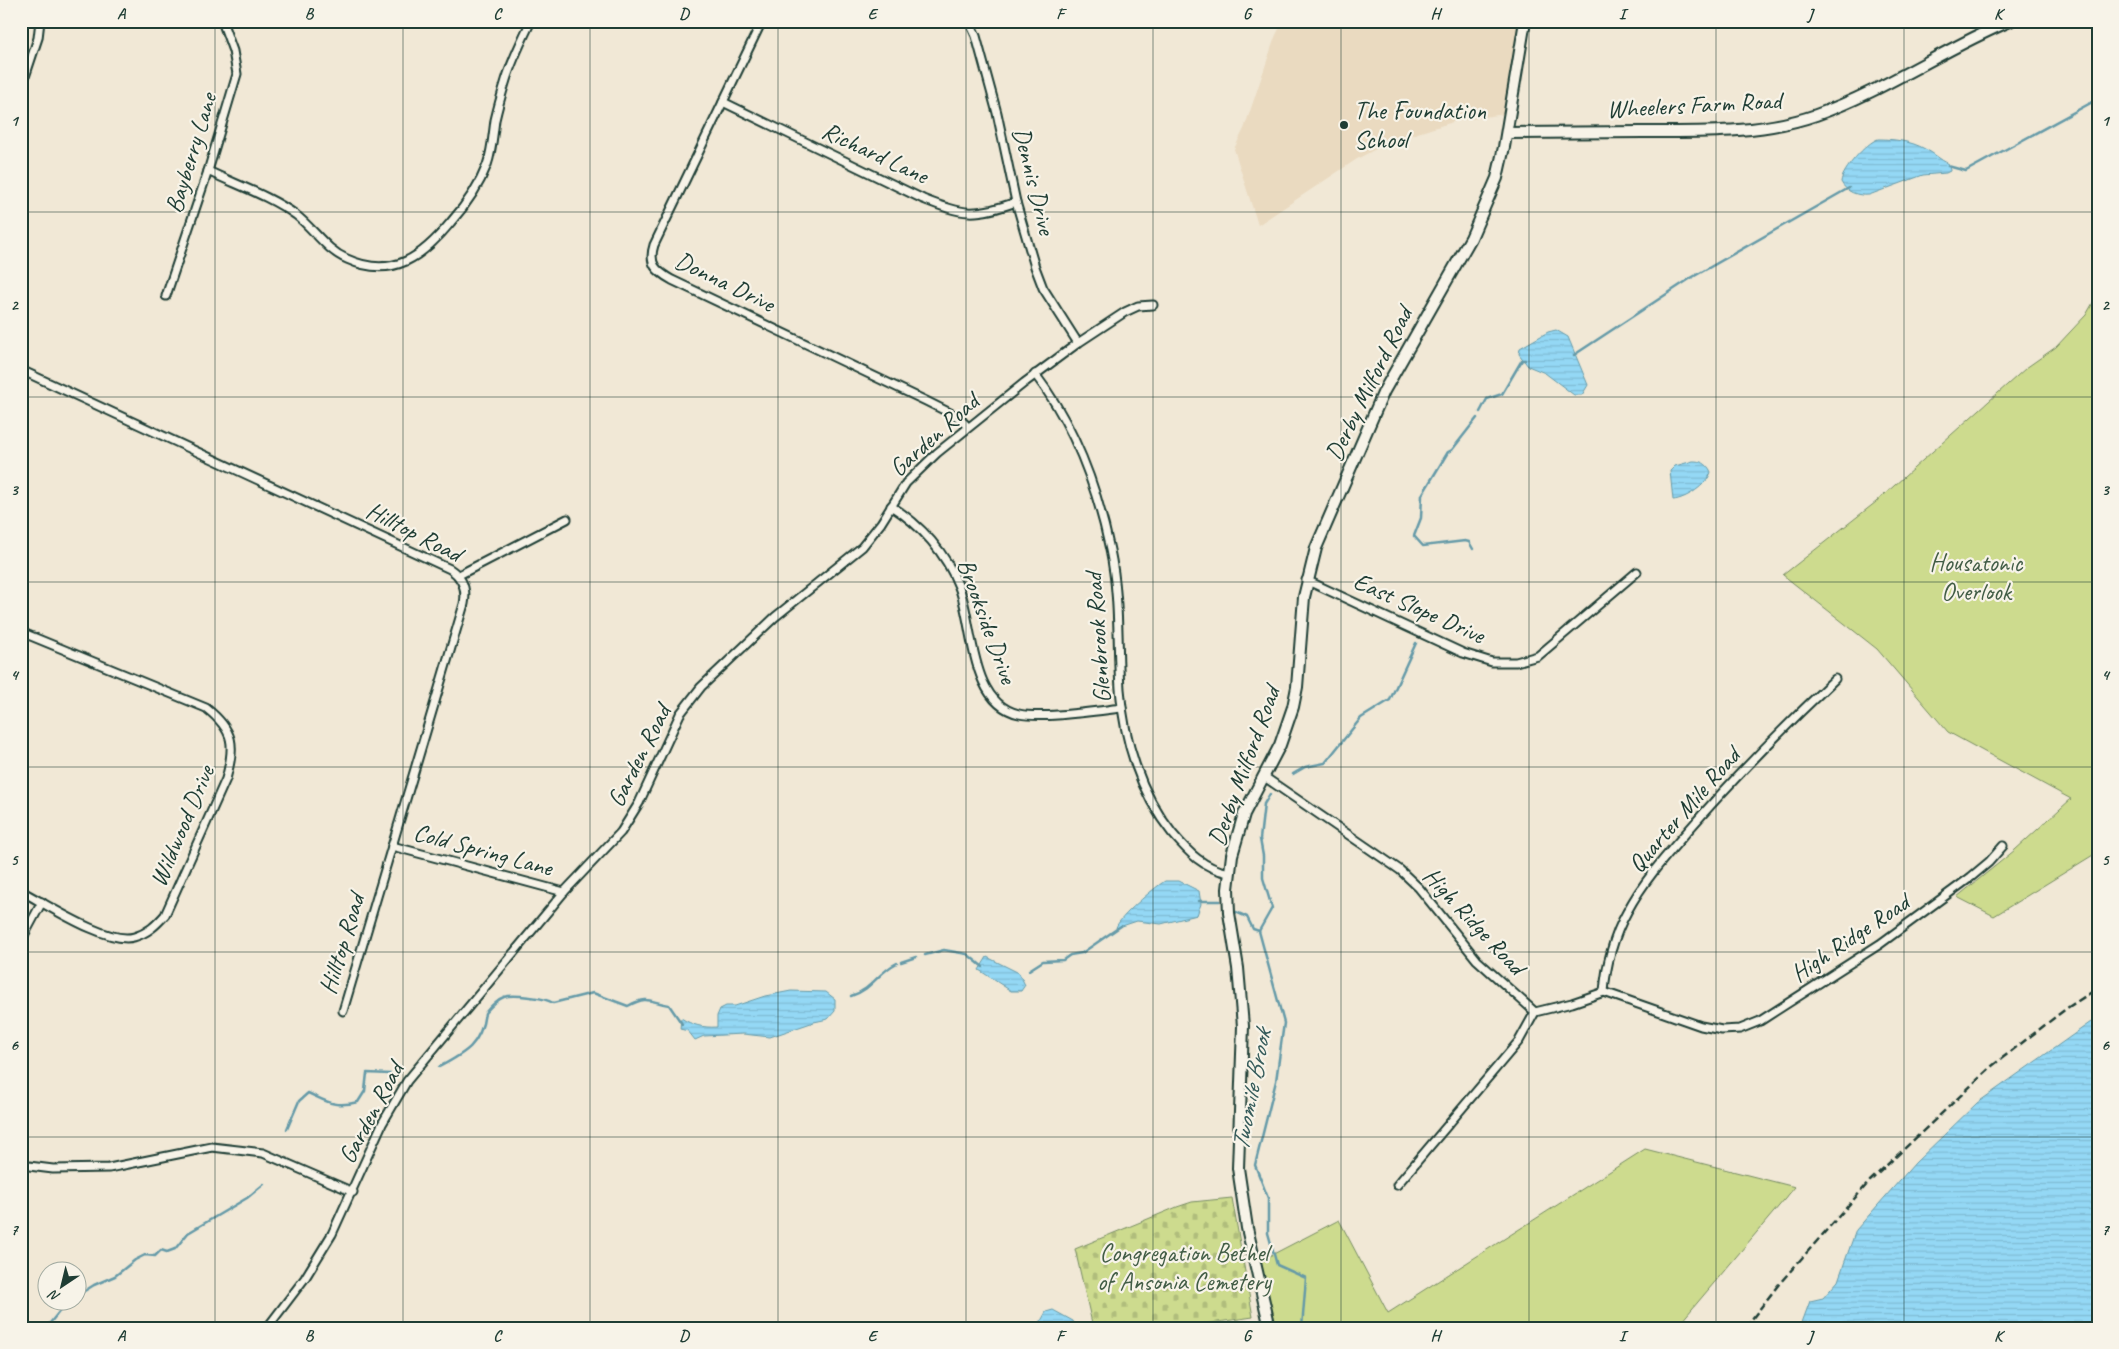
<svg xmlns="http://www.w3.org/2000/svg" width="2119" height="1349" font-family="Caveat,sans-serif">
<defs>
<pattern id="cemetery-stones" width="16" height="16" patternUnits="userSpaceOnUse" patternTransform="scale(1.25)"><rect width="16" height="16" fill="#cddb8e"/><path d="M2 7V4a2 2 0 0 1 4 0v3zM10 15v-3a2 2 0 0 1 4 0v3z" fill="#b0bd7b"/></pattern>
<pattern id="water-rules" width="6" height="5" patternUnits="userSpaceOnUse" patternTransform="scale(1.25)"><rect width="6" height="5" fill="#94d8f5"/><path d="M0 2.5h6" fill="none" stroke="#7fbad3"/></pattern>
</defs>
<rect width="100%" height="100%" fill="#f1e8d6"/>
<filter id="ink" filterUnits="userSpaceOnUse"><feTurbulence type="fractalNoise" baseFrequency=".02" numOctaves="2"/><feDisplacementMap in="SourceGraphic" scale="10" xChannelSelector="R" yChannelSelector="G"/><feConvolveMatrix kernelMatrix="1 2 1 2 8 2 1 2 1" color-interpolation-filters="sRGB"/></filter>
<g filter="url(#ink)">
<path fill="#eadac0" d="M1283,21H1519L1505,114L1456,121L1389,142L1357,159L1258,225L1234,149L1244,129L1275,37Z"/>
<path fill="url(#cemetery-stones)" stroke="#768c61" d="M1232,1198L1253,1317C1199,1325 1146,1333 1092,1323L1075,1249L1177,1207L1192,1202Z"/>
<g fill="#cddb8e" stroke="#768c61">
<path d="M2098,294V852L1994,916L1957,897L2015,850L2071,799L1948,732L1877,649L1783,575L1876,502L2026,368L2056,347L2086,315Z"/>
<path d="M1645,1149L1795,1187L1676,1328H1278L1268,1301L1260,1261L1339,1220L1388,1313Z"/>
</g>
<g fill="url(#water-rules)" stroke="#659aa8">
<path d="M1878,139C1893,139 1911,141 1925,149C1934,153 1940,160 1949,164L1950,171L1946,173L1923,175L1869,195C1857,196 1846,192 1841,182C1842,170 1866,143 1878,139Z"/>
<path d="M1556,330L1568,337L1588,385L1582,395H1574L1545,373L1528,366L1519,354L1520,348L1548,332Z"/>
<path d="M1693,461C1701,461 1707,463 1711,472C1707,485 1686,499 1673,500L1670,471L1675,466Z"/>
<path d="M1165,881H1179L1199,891L1201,904L1197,915L1161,924L1137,921L1116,928C1118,918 1155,887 1165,881Z"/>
<path d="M987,957L1019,973L1025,985L1021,991H1011L979,970Z"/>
<path d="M791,991L826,992L835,999V1011L828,1019L814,1022L770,1037L743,1034L704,1036L695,1040L688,1031L680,1029L681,1018C692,1025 703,1028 717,1027V1016L720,1009L726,1006H735L765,996Z"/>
<path d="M2098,1017V1328H1800L1810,1301L1823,1298L1838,1281L1856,1230L1915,1163L1977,1103Z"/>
<path d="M1053,1310L1073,1321L1077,1328H1037L1046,1312Z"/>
</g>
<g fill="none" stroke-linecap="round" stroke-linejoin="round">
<g stroke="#659aa8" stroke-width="2.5">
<path d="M1948,166L1966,171L2098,99"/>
<path d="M1574,355L1691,278L1849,188"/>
<path d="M1480,412L1487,399L1502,394L1522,360H1525"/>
<path d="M1473,549L1469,542L1465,541L1423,546L1414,536L1421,518L1422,495L1448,452L1452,450L1477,418"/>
<path d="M1293,774L1305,767L1325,763L1361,718L1390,700L1416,643"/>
<path d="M1199,901H1220"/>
<path d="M1236,912L1247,917L1253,929L1259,931"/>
<path d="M1259,931L1284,1023L1276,1081L1255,1165L1268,1198V1233L1277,1265L1306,1278L1302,1328"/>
<path d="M1259,931L1272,908L1263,878V856L1260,839L1264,804L1270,794"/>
<path d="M925,955L944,950L967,954L983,967"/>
<path d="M901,962L916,957"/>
<path d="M1029,970L1043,961L1063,960L1070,955L1082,953L1121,926"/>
<path d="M851,996C873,989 877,973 897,963"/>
<path d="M439,1067C465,1053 481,1045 485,1013C501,994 506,994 530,997C538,998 545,998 553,1003L593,993L628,1006C649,995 649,1002 669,1005L682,1024"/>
<path d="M287,1129L299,1101L308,1093C328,1102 335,1108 358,1102L365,1091L367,1073L390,1074"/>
<path d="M78,1295L94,1285L115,1276L135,1260L145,1255L155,1256L161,1250L167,1252L175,1249L188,1233L247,1198L264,1184"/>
<path d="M46,1328L67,1302"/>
</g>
<defs>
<g id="street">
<path d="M762,21L654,245C648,264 656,271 672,280L926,401L958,417L968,427"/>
<path d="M969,21L976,36L997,113L1016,202L1035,267L1043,288L1078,343"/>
<path d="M21,89L38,38L40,21"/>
<path d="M723,102L923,199C963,215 975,217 1016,202"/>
<path d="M208,171C237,185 270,196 296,215C314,229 326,250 347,259C393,280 423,256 451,222C466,205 479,186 487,165C492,151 493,135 495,120C498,107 502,93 506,80C512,60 522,40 531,21"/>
<path d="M166,296L208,171L237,74L233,51L222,21"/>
<path d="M21,370L450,569C462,577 467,589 464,604L343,1011"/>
<path d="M1035,374C1074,425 1097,487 1110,550C1120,596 1117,643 1120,689C1124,740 1140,793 1172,833C1189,853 1203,868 1229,873"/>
<path d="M891,506C921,525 946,553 959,587C974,625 969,703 1019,714C1043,719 1096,711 1122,708"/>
<path d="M459,575L567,519"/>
<path d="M1306,580L1463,653L1492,662H1516L1538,656L1637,572"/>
<path d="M21,632L206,708C235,731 235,745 226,779L165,915C156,925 148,933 134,937C108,945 46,904 21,891"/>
<path d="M1263,776L1400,870L1419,888L1477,960L1535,1012L1572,1003L1604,992L1701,1026L1722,1030L1740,1029L1760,1021L1880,944L1971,877L1989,862L2003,846"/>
<path d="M392,846L564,892"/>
<path d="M21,941L42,902"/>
<path d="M1604,992C1606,965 1614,935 1627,912C1642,883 1665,857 1686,833C1733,779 1783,728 1835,679"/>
<path d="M21,1165L53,1169L109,1168L212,1147L263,1153L353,1192"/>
<path d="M1397,1185L1519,1041L1535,1012"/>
<path d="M267,1328L305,1278L332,1234L382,1124L407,1081L564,892L621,832L639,803L680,714L701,687L775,617L862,547L881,523L906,483L937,453L1024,383L1078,343L1125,312L1138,306L1153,305"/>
</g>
<g id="secondary">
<path d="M1507,133C1552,133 1598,132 1643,132C1700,132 1762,134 1816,115C1884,91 1943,49 2010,21"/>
<path d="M1270,1328L1247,1228L1238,1168L1243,1026L1238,968L1229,913L1228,889L1232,855L1244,814L1280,745L1293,707L1297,687L1304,597L1316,548L1384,391L1471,238L1497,178L1504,147L1525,21"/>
</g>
</defs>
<use href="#street" stroke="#1f3d34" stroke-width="11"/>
<use href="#secondary" stroke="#1f3d34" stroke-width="14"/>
<use href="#street" stroke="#f7f3e8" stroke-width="7"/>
<use href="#secondary" stroke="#f7f3e8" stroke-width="10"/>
<path stroke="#1f3d34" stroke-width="2.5" stroke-dasharray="8 4" stroke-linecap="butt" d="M1745,1328L1779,1284L1870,1181L1992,1066L2067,1008L2098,988"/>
</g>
</g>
<path fill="none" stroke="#1f3d34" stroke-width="1" stroke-opacity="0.55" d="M215,21V1328M403,21V1328M590,21V1328M778,21V1328M966,21V1328M1153,21V1328M1341,21V1328M1529,21V1328M1716,21V1328M1904,21V1328M21,212H2098M21,397H2098M21,582H2098M21,767H2098M21,952H2098M21,1137H2098"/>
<circle fill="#1f3d34" stroke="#f7f3e8" stroke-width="2" cx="1344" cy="125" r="5"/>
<g text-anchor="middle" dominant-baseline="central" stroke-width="4.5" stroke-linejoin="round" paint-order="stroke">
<g font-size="25" fill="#1f3d34" stroke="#f7f3e8">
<text transform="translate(1694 105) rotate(-3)">Wheelers Farm Road</text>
<text transform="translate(191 153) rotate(-73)">Bayberry Lane</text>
<text transform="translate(875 153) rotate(25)">Richard Lane</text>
<text transform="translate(1034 181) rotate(76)">Dennis Drive</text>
<text transform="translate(725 282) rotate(26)">Donna Drive</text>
<text transform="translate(1369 384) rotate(-64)">Derby Milford Road</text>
<text transform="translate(934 435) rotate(-42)">Garden Road</text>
<text transform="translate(414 532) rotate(27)">Hilltop Road</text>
<text transform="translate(1419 608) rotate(24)">East Slope Drive</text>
<text transform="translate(987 621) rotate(70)">Brookside Drive</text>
<text transform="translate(1098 638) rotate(-94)">Glenbrook Road</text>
<text transform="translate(639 756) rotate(-63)">Garden Road</text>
<text transform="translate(1244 766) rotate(-70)">Derby Milford Road</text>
<text transform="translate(1684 810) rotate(-49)">Quarter Mile Road</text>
<text transform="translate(182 826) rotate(-67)">Wildwood Drive</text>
<text transform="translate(483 850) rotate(15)">Cold Spring Lane</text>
<text transform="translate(1474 921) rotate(47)">High Ridge Road</text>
<text transform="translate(1850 938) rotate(-34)">High Ridge Road</text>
<text transform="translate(342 944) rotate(-73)">Hilltop Road</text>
<text transform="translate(371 1113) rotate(-62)">Garden Road</text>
</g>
<g font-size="25" fill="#1f3d34" stroke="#f7f3e8" text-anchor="start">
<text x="1354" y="111">The Foundation<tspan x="1354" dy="29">School</tspan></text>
</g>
<g font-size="25" fill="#425d46" stroke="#f7f3e8">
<text x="1976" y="563">Housatonic<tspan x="1976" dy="29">Overlook</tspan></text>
<text x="1184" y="1253">Congregation Bethel<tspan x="1184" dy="29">of Ansonia Cemetery</tspan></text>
</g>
<g font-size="26" font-style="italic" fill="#365c5b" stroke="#f7f3e8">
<text transform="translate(1251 1090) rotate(-79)">Twomile Brook</text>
</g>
</g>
<rect width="2119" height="1349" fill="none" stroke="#f7f3e8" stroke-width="55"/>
<g transform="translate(62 1286) rotate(215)"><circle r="24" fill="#f7f3e8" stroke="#a1aaa0"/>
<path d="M0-4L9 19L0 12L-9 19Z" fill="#1f3d34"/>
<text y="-8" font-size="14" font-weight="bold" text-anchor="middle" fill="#1f3d34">N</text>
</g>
<rect x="28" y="28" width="2064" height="1294" fill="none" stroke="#1f3d34" stroke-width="2"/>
<g font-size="16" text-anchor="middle" font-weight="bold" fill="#1f3d34">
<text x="121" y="19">A</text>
<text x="309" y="19">B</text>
<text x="497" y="19">C</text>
<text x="684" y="19">D</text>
<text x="872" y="19">E</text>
<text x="1060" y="19">F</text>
<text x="1247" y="19">G</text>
<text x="1435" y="19">H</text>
<text x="1622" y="19">I</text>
<text x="1810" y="19">J</text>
<text x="1998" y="19">K</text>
<text x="14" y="126">1</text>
<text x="2105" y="126">1</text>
<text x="14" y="310">2</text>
<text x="2105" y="310">2</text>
<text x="14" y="495">3</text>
<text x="2105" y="495">3</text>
<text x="14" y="680">4</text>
<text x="2105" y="680">4</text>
<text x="14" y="865">5</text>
<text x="2105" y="865">5</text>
<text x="14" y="1050">6</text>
<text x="2105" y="1050">6</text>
<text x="14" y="1235">7</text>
<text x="2105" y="1235">7</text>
<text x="121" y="1341">A</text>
<text x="309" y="1341">B</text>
<text x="497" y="1341">C</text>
<text x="684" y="1341">D</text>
<text x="872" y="1341">E</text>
<text x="1060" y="1341">F</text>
<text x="1247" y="1341">G</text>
<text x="1435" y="1341">H</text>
<text x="1622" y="1341">I</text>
<text x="1810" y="1341">J</text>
<text x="1998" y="1341">K</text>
</g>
</svg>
